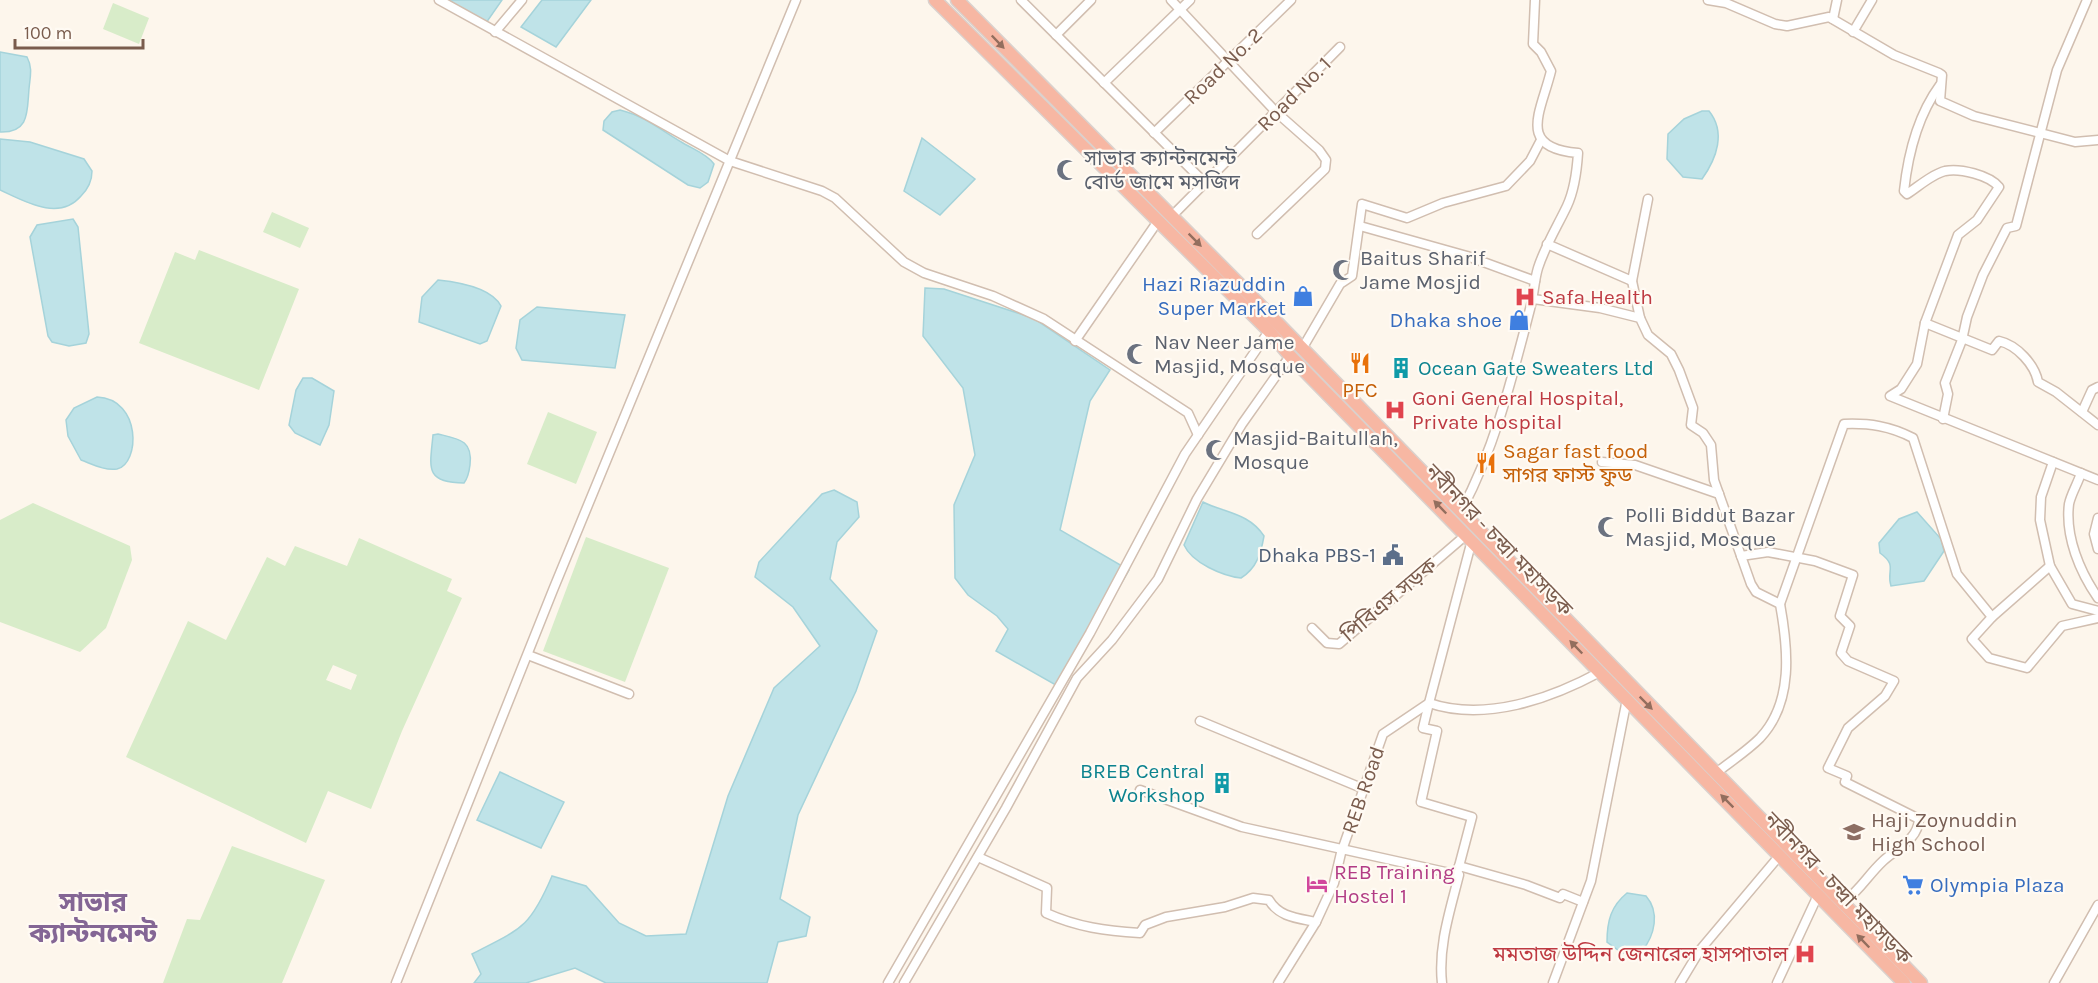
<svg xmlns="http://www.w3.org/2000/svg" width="2098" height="983" font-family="Karla,'Noto Sans Bengali',sans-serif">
<rect width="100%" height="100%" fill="#fdf6ec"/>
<g fill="#d8ecc9" fill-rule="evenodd">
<path d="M113,3L149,18L139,44L103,29Z"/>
<path d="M272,212L309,228L300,248L263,232Z"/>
<path d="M199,250L299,289L259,390L139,343L175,252L195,260Z"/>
<path d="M548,412L597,432L576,484L527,464Z"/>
<path d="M33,503L130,546L132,560L106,628L80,652L0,622V520Z"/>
<path d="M586,537L669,568L625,682L543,651Z"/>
<path d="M359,538L452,579L447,591L462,598L402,731L371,809L328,791L306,843L126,757L188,621L226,640L267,557L285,566L295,546L347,566ZM333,665L357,675L351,690L326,680Z"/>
<path d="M232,846L325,880L282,983H163L187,919L200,920Z"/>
</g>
<g fill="#bfe3e8" stroke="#a5d3da" stroke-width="1.5">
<path d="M447,0H502L486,23Z"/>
<path d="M542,0H591L556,47L521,27Z"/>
<path d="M0,52L27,57C33,68 30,77 29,89C27,111 30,133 0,132Z"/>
<path d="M620,110C645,116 662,131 683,143C693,149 707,154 714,164L708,182L700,188L688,185L603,130L604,121L612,112Z"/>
<path d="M1702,111H1709C1726,132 1717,158 1702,179L1683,177L1667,159L1668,134L1684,119Z"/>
<path d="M922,138L975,179L940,215L904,191Z"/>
<path d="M0,139L30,142L84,159L92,171C92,181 88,189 81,196C59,222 24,201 0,190Z"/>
<path d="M73,219L78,227L89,334L86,343L69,346L52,342L48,336L30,237L37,225Z"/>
<path d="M438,280C457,282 491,287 501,306L487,341L480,344L419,322L422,297Z"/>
<path d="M925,288L944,289L1033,318L1110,370L1090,401L1060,530L1129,570L1061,688L996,651L1008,629L997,616L968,595L955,578L954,505L975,455L963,388L923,336Z"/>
<path d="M537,307L625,315L615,368L522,360L516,348L520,320Z"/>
<path d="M303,378H312L334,391L329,425L320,445L295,433L289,425L296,390Z"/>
<path d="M97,397C142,399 140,464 117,469C105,471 92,464 81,460L68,436L66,420L74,408Z"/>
<path d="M438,434C459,439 473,440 470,465C469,473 468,478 464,483C424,483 430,467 433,435Z"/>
<path d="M834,490L857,502L859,517L837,542L830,579L877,631L856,691L798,815L780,899L810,917L806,936L778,942L767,983H606L575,968L526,983H474L481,974L472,954C521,929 530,928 552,876L586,886L619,923L646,936L686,934L728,796L774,688L820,646L793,607L755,577L759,562L822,494Z"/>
<path d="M1203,502C1225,513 1249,513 1264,536C1261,553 1257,568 1241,578C1223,576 1192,563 1184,545Z"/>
<path d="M1917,512L1941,539L1944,551L1924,581L1891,586C1886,570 1898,566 1880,553L1879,543L1899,519Z"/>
<path d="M500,772L564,802L541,848L477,820Z"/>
<path d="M1627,893L1646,896C1660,912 1655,935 1642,951L1622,953L1607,942C1607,921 1611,906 1627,893Z"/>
</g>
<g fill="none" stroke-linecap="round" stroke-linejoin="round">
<defs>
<g id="minor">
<path d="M439,0L730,161L822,191L835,198L904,262L924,273L993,296L1044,319L1188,413L1198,435"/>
<path d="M1021,0L1205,183"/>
<path d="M1171,0L1276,112L1319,150L1326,160L1325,169L1257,234"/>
<path d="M1708,0L1726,3L1775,24L1787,26L1829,17L1894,55L1939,73L1942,75L1940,101L1974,116L2075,142L2098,140"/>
<path d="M1833,19L1837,0"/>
<path d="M495,32L522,0"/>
<path d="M1853,32L1872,0"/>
<path d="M1056,35L1091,0"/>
<path d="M1104,83L1190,0"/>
<path d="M1940,85C1918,115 1908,154 1904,191L1907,194C1918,187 1932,174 1945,171C1960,168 1989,175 1999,187L1977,220L1958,235L1925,323L1917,364L1901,389L1890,396L2098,480"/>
<path d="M1154,133L1291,0"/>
<path d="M1171,217L1340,47"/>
<path d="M1360,226L1467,256L1535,281"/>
<path d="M1547,244L1632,281"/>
<path d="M1533,299L1600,308L1640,318L1648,335L1671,354L1679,370L1693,408L1691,425L1703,433L1711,445L1714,480L1751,584L1756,592L1780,604C1788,648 1794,702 1760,738C1747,751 1730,762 1716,773"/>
<path d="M1640,318L1632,281L1648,199"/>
<path d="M1925,323L1992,350L1999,341C2017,345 2035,365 2038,382L2056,392L2098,425"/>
<path d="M1075,341L1158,221"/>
<path d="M1302,349L1340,284L1352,276L1362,204L1407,218L1443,203L1506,186L1530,161L1541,140"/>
<path d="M2082,412L2092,390L2098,387"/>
<path d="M1943,419L1948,394L1945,383L1962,340L1967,317L1983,275L2007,228L2016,226L2057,70L2087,0"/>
<path d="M1602,462L1635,465L1719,494"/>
<path d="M2081,473C2078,483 2071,494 2069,504C2065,537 2080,572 2098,598"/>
<path d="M1461,511C1495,448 1512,378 1530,309C1534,295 1534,281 1538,268C1545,246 1557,227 1567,206C1574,191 1577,169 1578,153C1516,148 1541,112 1551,71L1541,52L1533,44L1535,0"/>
<path d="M2098,518L2094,534L2098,549"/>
<path d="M1741,556L1768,552L1815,561L1853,575L1840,616L1850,626L1841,653L1848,661L1894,681L1885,696L1848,728L1828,768L1847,776L1845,782L1919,819C1918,840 1897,848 1883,861C1868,875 1861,889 1844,902"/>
<path d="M2050,566L2040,520L2041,497L2053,462"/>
<path d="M1780,604L1844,424C1869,423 1890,426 1913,438L1957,574L1992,617L1972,639L1989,658L2027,668L2062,626L2098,618"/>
<path d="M1992,617L2050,566L2072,604L2098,611"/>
<path d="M1312,628L1327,643L1339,644L1466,535"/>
<path d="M528,655L629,694"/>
<path d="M1200,721L1364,789"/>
<path d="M1140,790L1242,827L1459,875C1450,911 1438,946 1442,983"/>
<path d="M978,857L1047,888L1046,913C1077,927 1106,931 1140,933L1145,925L1166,917L1225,907L1253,898L1269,900C1279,917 1297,918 1316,922"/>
<path d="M1459,866L1526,885L1560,898L1563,894L1583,902"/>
<path d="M1457,874L1472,817L1421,802L1437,731L1423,728L1429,703C1485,722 1550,699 1600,672"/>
<path d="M396,983L553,590L796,0"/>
<path d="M888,983L1090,633L1185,454L1269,331"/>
<path d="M904,983L1006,808L1077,678L1112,640L1158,579L1197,499L1242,424L1290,356"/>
<path d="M1278,983L1316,922L1334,883L1341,853L1383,734L1429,703L1472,540"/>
<path d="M1553,983L1591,881L1627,699"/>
<path d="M1680,983L1700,950L1780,855"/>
<path d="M1777,983L1818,895"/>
<path d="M2054,983L2098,905"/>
</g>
<g id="highway">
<path d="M935,0L1269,331L1290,356L1904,983"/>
<path d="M957,0L1257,302L1921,983"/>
</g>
</defs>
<use href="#minor" stroke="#d1beb0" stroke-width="11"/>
<use href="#highway" stroke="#dad1cd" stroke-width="15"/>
<use href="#minor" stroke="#fff" stroke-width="8"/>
<use href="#highway" stroke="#f7b7a3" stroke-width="12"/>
</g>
<defs><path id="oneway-solid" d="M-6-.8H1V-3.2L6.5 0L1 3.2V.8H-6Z" transform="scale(1.5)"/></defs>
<g fill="#936e5e">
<use href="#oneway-solid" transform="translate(998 42) rotate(46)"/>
<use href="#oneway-solid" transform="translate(1195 240) rotate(45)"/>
<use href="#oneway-solid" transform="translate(1440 507) rotate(-134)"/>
<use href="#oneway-solid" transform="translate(1576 647) rotate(-134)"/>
<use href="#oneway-solid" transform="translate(1646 703) rotate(45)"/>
<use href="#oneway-solid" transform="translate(1727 801) rotate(-135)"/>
<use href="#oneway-solid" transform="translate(1863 941) rotate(-134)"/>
</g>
<defs>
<symbol id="mosque-bare" viewBox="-9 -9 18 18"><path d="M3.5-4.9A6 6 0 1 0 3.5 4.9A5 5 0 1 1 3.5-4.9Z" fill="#6b7280" stroke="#fffaf3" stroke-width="2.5" paint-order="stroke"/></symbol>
<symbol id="shop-bare" viewBox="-9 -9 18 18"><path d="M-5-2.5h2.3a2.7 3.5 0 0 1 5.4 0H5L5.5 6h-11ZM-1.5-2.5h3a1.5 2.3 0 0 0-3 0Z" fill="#3f7fe0" stroke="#fffaf3" stroke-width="2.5" paint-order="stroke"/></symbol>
<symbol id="hospital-bare" viewBox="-9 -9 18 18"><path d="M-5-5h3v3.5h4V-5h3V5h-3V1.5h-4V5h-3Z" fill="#e0444e" stroke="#fffaf3" stroke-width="2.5" paint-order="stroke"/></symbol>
<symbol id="restaurant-bare" viewBox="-9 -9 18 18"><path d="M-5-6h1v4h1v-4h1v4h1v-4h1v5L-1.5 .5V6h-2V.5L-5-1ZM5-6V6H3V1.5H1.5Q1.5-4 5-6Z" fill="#e8710a" stroke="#fffaf3" stroke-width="2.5" paint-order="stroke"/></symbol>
<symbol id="building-bare" viewBox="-9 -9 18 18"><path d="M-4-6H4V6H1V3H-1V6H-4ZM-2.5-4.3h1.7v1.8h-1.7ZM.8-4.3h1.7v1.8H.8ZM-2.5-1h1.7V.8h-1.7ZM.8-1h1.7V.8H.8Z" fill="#0f9aa8" stroke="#fffaf3" stroke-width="2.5" paint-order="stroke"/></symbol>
<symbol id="civic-bare" viewBox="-9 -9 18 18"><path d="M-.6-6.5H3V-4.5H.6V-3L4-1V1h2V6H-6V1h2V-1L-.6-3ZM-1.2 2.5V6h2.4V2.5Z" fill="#5c6f8a" stroke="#fffaf3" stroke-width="2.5" paint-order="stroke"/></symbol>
<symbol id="school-bare" viewBox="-9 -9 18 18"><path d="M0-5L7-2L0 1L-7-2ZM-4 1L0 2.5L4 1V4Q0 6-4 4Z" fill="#8d6e63" stroke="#fffaf3" stroke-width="2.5" paint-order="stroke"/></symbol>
<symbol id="hotel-bare" viewBox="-9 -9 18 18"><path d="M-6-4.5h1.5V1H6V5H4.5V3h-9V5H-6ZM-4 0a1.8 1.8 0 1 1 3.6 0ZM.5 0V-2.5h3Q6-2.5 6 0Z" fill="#d1479c" stroke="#fffaf3" stroke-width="2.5" paint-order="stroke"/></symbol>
<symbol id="supermarket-bare" viewBox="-9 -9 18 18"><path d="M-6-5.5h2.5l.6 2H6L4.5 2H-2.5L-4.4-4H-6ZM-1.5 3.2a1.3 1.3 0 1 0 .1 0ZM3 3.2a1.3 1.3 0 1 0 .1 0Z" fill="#3f7fe0" stroke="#fffaf3" stroke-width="2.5" paint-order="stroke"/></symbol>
</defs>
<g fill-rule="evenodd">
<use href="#mosque-bare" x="1052" y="155" width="30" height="30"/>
<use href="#mosque-bare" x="1328" y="255" width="30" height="30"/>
<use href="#shop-bare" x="1288" y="281" width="30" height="30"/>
<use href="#hospital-bare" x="1510" y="282" width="30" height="30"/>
<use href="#shop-bare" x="1504" y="305" width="30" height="30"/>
<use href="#mosque-bare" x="1122" y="339" width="30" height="30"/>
<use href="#restaurant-bare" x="1345" y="348" width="30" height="30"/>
<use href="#building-bare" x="1386" y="353" width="30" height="30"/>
<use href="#hospital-bare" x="1380" y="395" width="30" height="30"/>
<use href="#mosque-bare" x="1201" y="435" width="30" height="30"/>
<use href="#restaurant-bare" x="1471" y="448" width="30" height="30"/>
<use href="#mosque-bare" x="1593" y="512" width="30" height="30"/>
<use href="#civic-bare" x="1378" y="540" width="30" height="30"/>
<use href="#building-bare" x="1207" y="768" width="30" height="30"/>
<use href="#school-bare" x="1839" y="817" width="30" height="30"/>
<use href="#hotel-bare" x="1302" y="869" width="30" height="30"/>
<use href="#supermarket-bare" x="1898" y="870" width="30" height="30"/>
<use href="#hospital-bare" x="1790" y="939" width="30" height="30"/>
</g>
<g text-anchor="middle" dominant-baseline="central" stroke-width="4.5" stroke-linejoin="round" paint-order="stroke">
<g font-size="21" fill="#7a5c4d" stroke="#fffaf3">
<text transform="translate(1223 66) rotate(-44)">Road No. 2</text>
<text transform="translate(1294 94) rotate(-45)">Road No. 1</text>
<text transform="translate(1499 540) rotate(46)">নবীনগর - চন্দ্রা মহাসড়ক</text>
<text transform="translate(1389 600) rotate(-40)">পিবিএস সড়ক</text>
<text transform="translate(1363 790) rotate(-71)">REB Road</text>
<text transform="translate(1838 888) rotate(46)">নবীনগর - চন্দ্রা মহাসড়ক</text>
</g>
<g font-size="21" fill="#5b616d" stroke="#fffaf3" text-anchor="start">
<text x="1084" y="158">সাভার ক্যান্টনমেন্ট<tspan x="1084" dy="24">বোর্ড জামে মসজিদ</tspan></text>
<text x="1360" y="258">Baitus Sharif<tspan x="1360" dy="24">Jame Mosjid</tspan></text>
<text x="1154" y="342">Nav Neer Jame<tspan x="1154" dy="24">Masjid, Mosque</tspan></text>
<text x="1233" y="438">Masjid-Baitullah,<tspan x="1233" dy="24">Mosque</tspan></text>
<text x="1625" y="515">Polli Biddut Bazar<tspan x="1625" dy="24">Masjid, Mosque</tspan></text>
</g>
<g font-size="21" fill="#366cbe" stroke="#fffaf3" text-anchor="end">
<text x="1286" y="284">Hazi Riazuddin<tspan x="1286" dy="24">Super Market</tspan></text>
<text x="1502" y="320">Dhaka shoe</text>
<text x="1930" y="885" text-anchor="start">Olympia Plaza</text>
</g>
<g font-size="21" fill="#be3a42" stroke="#fffaf3" text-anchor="start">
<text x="1542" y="297">Safa Health</text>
<text x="1412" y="398">Goni General Hospital,<tspan x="1412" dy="24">Private hospital</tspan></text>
<text x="1788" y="954" text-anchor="end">মমতাজ উদ্দিন জেনারেল হাসপাতাল</text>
</g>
<g font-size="21" fill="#0d838f" stroke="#fffaf3" text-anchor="start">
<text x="1418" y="368">Ocean Gate Sweaters Ltd</text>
<text x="1205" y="771" text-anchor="end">BREB Central<tspan x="1205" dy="24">Workshop</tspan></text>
</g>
<g font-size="21" fill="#c56008" stroke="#fffaf3">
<text x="1360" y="390">PFC</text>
<text x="1503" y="451" text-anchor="start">Sagar fast food<tspan x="1503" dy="24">সাগর ফাস্ট ফুড</tspan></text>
</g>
<g font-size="21" fill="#4e5e75" stroke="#fffaf3" text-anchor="end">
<text x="1376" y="555">Dhaka PBS-1</text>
</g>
<g font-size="21" fill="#785e54" stroke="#fffaf3" text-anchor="start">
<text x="1871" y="820">Haji Zoynuddin<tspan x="1871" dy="24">High School</tspan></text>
</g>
<g font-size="21" fill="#b23c85" stroke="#fffaf3" text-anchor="start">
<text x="1334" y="872">REB Training<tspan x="1334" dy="24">Hostel 1</tspan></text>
</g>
<g font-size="27" font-weight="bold" fill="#846695" stroke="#fffaf3">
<text x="93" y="902">সাভার<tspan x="93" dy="31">ক্যান্টনমেন্ট</tspan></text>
</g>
</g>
<path d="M15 39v9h128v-9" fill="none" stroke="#7a5c4d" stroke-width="3"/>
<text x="24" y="39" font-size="18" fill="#7a5c4d" stroke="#fffaf3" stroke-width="4.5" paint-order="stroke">100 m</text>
</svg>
